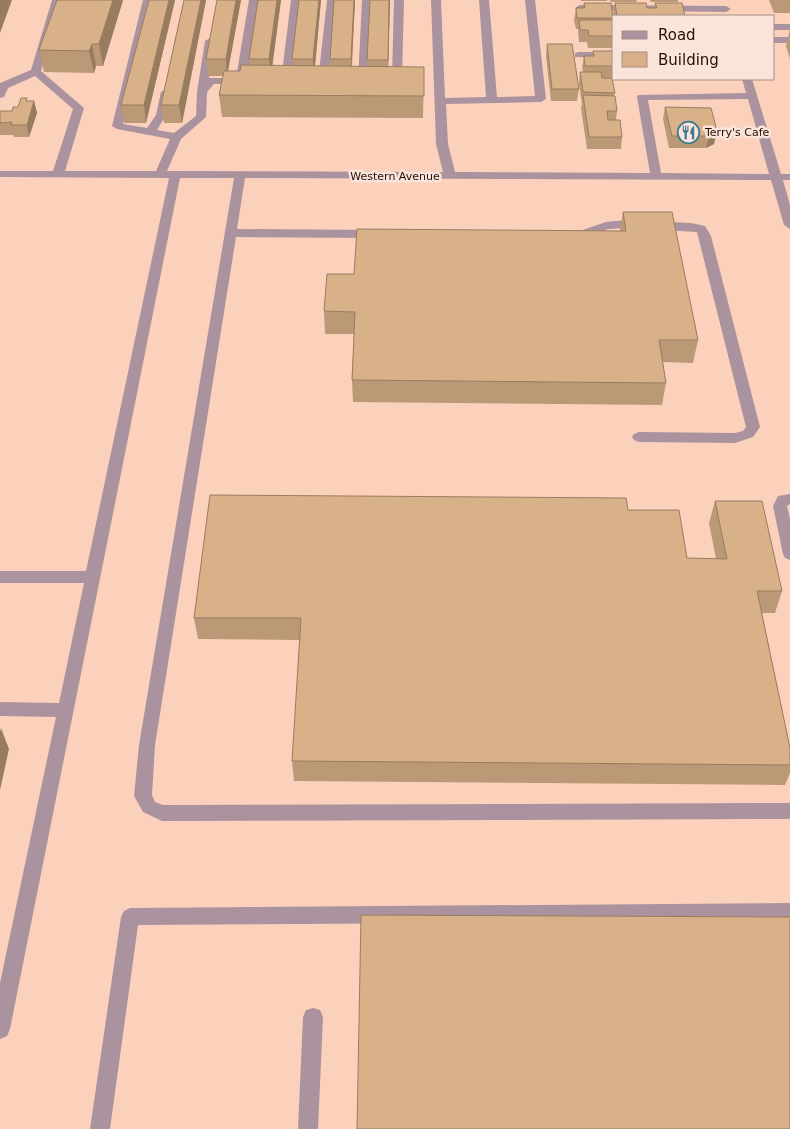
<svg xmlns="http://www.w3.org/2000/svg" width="790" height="1129" font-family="'DejaVu Sans',sans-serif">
<rect width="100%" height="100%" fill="#fcd1bc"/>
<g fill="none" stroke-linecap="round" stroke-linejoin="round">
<g fill="#aa939e" fill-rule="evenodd">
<path d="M52,0H62L41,71L84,108L65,171H156L170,139L117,129L112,126L143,0H153L123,124L147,128L156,115L161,92L166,89L171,92L166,115L157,130L174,133L196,116L197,92L205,41L210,38L215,41L209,78H236L249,0H259L247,79L248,81L243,84H214L207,92L206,117L181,139L167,171L443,172L436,144L431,0H441L445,98L486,97L479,0H489L497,97L535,96L525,0H535L546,99L541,102L446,104L448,144L455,172L650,173L637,97L638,95L746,93L742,79H752L781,174H790V180H783L790,205V229L784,225L771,180L245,178L237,229L377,230L383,234L377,238L236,237L155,745L152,795L155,802L163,805L790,803V819L162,821L143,812L134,796L139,745L234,178H180L10,1029L7,1036L0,1039V983L56,717L0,716V702L59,703L84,583H0V571H86L169,178L0,177V171H53L73,109L35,76L8,88L4,97L0,98V83L31,70ZM748,99L769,174L661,173L648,100Z"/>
<path d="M291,0H301L291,81L286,84L281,81Z"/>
<path d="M327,0H337L328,81L323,84L318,81Z"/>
<path d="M362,0H372L368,81L363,84L358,81Z"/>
<path d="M394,0H404L402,79L401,81L391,83L386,80L392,77Z"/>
<path d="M580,5L726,6L731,9L726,12L577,10L575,8Z"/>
<rect x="774" y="24" width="16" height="6"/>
<rect x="774" y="37" width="16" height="6"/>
<path d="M579,52H614V58L575,57V53Z"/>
<path d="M627,220L691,223L705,226L711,236L760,427L753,437L735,443L639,442L634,440L632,437L634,434L639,432L735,433L743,431L746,427L697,232L627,228L608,229L575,241L569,237L571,234L606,222Z"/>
<path d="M790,494V504L787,506L790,519V560L785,558L783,554L773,506L778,496Z"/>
<path d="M790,903V921L138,925L110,1129H90L121,917L124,911L130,908Z"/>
<path d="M313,1008L320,1010L323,1017L318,1129H298L303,1017L306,1010Z"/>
</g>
</g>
<g fill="#bb9876">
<path d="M57,0H123L103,66H96L94,73L44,72L39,50Z"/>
<path d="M149,0H175L146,123H124L121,105Z"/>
<path d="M184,0H206L182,123H164L161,105Z"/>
<path d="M217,0H241L228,71H240L249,66V59L258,0H281L272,66H293L292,59L299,0H321L315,66H330V59L334,0H355L352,67H367V60L390,0L388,67H424L423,118L222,117L219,95L223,76H208L206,59Z"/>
<rect x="581" y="0" width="26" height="1"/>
<path d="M610,0H637L636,2H611Z"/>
<path d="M650,0H678V2H651Z"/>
<path d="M769,0H790V13H774Z"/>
<path d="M584,3L613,18L614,48H588L587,42H579L578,29H576L574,20L576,8H583Z"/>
<path d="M615,3L647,8H655V3L685,16H614V17L613,15Z"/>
<path d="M790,29V59L786,46Z"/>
<path d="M547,44L579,89L577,101H551L546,56Z"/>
<path d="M593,51H614V78H612L615,93L614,96L617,111L616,120L622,137L621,149H587L581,108L582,104L579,84L580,72H583L582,68L584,56H592Z"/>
<path d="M28,101H34L37,113L29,137H14L13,135H0V111H12Z"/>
<path d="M665,107L717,131L714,144L706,148H669L663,119Z"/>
<path d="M623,212L698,340L693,363L663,362L666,383L662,405L353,402L352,380L354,334H325L324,311L354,274L620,231Z"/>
<path d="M715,501L782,591L775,613H762L790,748V773L785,785L294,781L292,761L300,640L198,639L194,618L628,510L687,558L716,559L709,523Z"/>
</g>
<g fill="#987c60">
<path d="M0,0H12L0,33Z"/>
<path d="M113,0H123L103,66L99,44Z"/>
<path d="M169,0H175L146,123L144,105Z"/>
<path d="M201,0H206L182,123L179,105Z"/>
<path d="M236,0H241L227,76L226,59Z"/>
<path d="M277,0H281L271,76L269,59Z"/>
<path d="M319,0H321L314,76L313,59Z"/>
<path d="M354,0H355L351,77V59Z"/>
<path d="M389,0H390L388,77V60Z"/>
<path d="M92,44L96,66L94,73L89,51Z"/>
<path d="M34,101L37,113L29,137L27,125Z"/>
<path d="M717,131L714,144L706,148L709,136Z"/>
<path d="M1,728L9,749L0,790V732Z"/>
</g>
<g fill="#d9b189" stroke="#987c60">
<path d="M57,0H113L99,44H92L89,51L39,50Z"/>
<path d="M149,0H169L144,105H121Z"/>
<path d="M184,0H201L179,105H161Z"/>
<path d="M217,0H236L226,59H206Z"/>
<path d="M258,0H277L269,59H249Z"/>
<path d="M299,0H319L313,59H292Z"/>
<path d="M334,0H354L351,59H330Z"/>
<path d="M370,0H389L388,60H367Z"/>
<path d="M584,3H611L613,18H577L576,8H585Z"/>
<path d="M615,3H646L647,8H657L655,3H682L685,16H617Z"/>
<path d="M579,20H614V36H589L588,30H580Z"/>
<path d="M547,44H572L579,89H552Z"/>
<path d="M593,51H614V66H585L584,56H594Z"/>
<path d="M241,65L424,67V96L219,95L224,71H240Z"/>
<path d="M580,72H601L602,78H612L615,93L583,92Z"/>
<path d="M583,95L615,96L617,111H607L608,120H620L622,137H589Z"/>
<path d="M21,98H27L26,101H34L27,125H11L12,122L0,123V111H12L13,107H18Z"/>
<path d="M665,107L711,108L717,131L709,136H672Z"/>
<path d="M623,212H672L698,340H659L666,383L352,380L355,312L324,311L327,274H354L357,229L626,231Z"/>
<path d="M210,495L626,498L628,510H679L687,558L727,559L715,501H762L782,591H757L790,748V765L292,761L301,618H194Z"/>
<path d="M361,915L790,917V1129H357Z"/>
</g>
<defs>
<symbol id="restaurant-ring" viewBox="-11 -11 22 22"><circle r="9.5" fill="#fae3d9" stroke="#3d7991" stroke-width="1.5"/><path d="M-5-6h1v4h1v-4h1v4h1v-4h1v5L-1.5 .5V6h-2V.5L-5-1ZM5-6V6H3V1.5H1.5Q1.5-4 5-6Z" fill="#3d7991"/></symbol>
</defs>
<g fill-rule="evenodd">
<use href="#restaurant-ring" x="676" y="120" width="25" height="25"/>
</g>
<g text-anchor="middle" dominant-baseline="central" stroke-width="5" stroke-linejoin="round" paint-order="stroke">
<g font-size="11" fill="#221007" stroke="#fae3d9" text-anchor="start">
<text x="705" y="132">Terry's Cafe</text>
</g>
<g font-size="11" fill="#221007" stroke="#fae3d9">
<text x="395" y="176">Western Avenue</text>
</g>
</g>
<rect x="612" y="15" width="162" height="65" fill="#fae3d9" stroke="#a48f85"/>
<rect x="622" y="31" width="25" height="8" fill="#aa939e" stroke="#a48f85"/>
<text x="658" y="40" font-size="15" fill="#221007">Road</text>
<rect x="622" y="52" width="25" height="15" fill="#d9b189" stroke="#a48f85"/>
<text x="658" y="65" font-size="15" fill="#221007">Building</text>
</svg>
